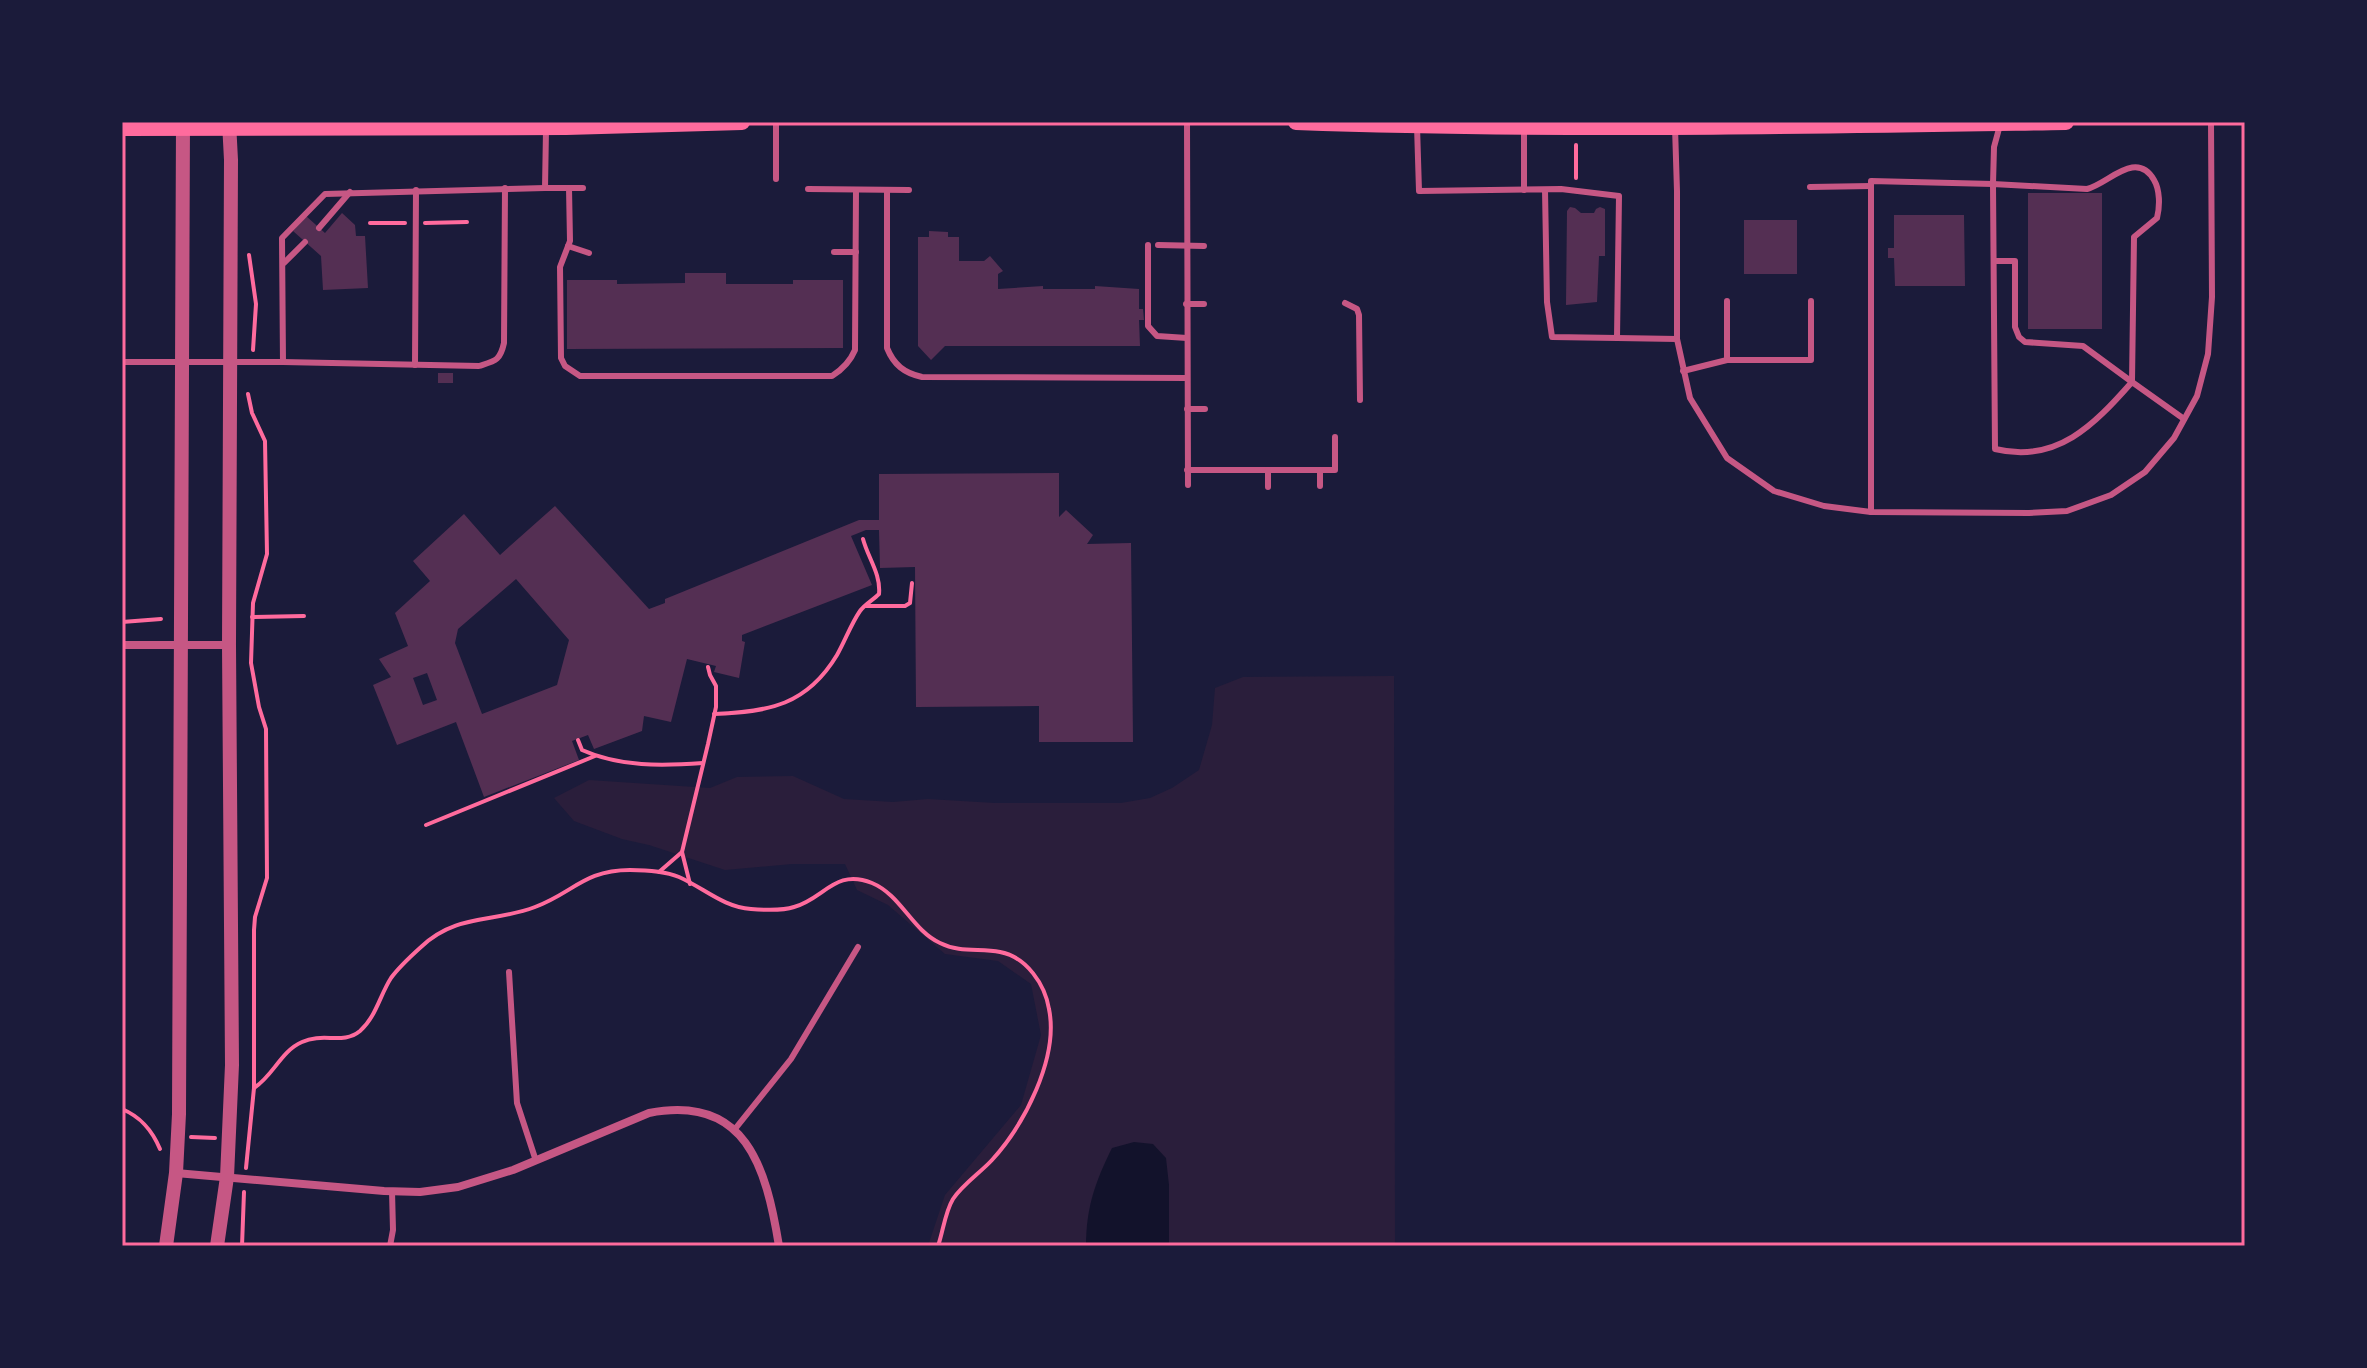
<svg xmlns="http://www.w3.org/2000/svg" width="2367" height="1368" font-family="Arial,sans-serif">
<rect width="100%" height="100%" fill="#1b1b3a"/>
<path fill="#2a1e3b" d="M1394,676L1395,1246H928L945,1195L1021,1105L1041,1035L1031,984L998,961L945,954L888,905L857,890L845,864H792L725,870L649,845L622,839L574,821L554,798L589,780L710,788L737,777L793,776L844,799L893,802L928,799L995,803H1121L1150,798L1172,788L1199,770L1212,725L1215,688L1243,677Z"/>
<path fill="#12122b" d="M1134,1142L1153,1144L1166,1158L1169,1185V1246H1086C1086,1208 1095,1182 1112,1148Z"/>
<g fill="#542f53" fill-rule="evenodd">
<rect x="2028" y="193" width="74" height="136"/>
<path d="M1570,207L1575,208L1581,213H1594L1596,209L1600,207L1605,209V256H1599L1597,302L1566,305L1567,211Z"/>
<path d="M342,213L355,225L356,236H365L368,288L323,290L321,256L293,231L306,216L325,233Z"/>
<path d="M1894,215H1964L1965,286H1895L1894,258H1888V248H1894Z"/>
<rect x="1744" y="220" width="53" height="54"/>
<path d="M929,231L948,232V237H959V261H984L990,256L1003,271L998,274V289L1043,286V289H1095V286L1139,289V309H1143L1144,320H1139L1140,346H945L931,360L918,346V237H929Z"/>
<path d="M685,273H726V284H793V280H843V348L567,349V280H617V284L685,283Z"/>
<rect x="438" y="373" width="15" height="10"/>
<path d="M1059,473V517L1066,510L1093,535L1087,544L1131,543L1133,742H1039V706L916,707L915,567L880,568L879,530H866L851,536L872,585L742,635V641L745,642L739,678L714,672L716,666L687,659L671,722L644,716L642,731L594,749L588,735L572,741L579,760L484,797L456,722L397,745L373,685L391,677L379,659L408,646L395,613L430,581L413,561L464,514L500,555L555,506L649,609L665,603V599L859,520H879V474ZM516,579L569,640L557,685L482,714L455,643L458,629ZM427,673L437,700L423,705L413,678Z"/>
</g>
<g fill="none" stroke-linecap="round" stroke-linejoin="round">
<g stroke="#ff6b9d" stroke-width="4">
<path d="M1576,178V145"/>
<path d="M370,223H405"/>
<path d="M425,223L467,222"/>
<path d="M249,255L256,304L253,350"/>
<path d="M866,606H905L910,603L912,583"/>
<path d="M252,617L304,616"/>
<path d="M122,622L161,619"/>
<path d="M714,714C769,712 807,705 837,655C845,641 851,624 860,611C865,604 873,600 879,594C881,574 868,558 863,539"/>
<path d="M578,740L582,750C620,767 662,766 703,763"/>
<path d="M426,825L595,756"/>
<path d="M682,852L690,884"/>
<path d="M659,872L682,852L708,744L716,707V686L710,675L708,667"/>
<path d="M254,1088C273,1076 281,1051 302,1042C323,1032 343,1045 360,1031C376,1017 380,995 391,978C399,967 411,956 421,947C457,913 494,923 535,907C573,893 584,870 630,870C646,870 664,871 679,877C704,888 723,907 751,909C764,910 782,911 794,907C824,899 835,868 872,883C901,895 912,930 940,943C960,953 980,948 1000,952C1027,957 1045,985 1049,1009C1059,1058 1024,1125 992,1160C980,1173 963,1184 953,1199C945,1212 943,1232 938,1246"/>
<path d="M122,1109C141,1117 152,1130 160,1149"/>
<path d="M191,1137L215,1138"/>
<path d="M246,1168L254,1088V930L255,917L267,878L266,729L259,707L251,663L253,603L267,554L265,441L252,413L248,394"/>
<path d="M242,1246L244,1192"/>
</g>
<g stroke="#c65784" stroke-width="6">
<path d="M776,122V179"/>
<path d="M1187,122L1188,485"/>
<path d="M1417,126L1419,191L1561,189L1619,196L1617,338L1552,337L1547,302L1545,190"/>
<path d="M1675,127L1677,191V339L1690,398L1727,458L1774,491L1824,506L1871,512L2029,513L2067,511L2111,495L2145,472L2174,438L2197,396L2208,354L2212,297L2211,122"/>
<path d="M546,130L545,188H583"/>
<path d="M1810,187L1871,186"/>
<path d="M569,188L570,241L560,267L561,358L565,366L580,376H832C843,369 850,362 855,350L856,190"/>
<path d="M808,189L909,190"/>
<path d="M887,190V348C894,365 904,373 922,377L1187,378"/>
<path d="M1524,190V130"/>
<path d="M319,228L350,192"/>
<path d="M1148,245V326L1157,336L1187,338"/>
<path d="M1158,245L1204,246"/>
<path d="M568,246L589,253"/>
<path d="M834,252H856"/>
<path d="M1994,261H2015V327L2019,337L2025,342L2083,346L2132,382"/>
<path d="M284,263L305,242"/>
<path d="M1727,301V360"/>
<path d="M1345,303L1357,309L1359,315L1360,400"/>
<path d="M1186,304H1204"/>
<path d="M1617,338L1677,339"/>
<path d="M122,362H283L479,366C495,361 500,361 504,343L505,188"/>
<path d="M283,362L282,238L325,194L545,188"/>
<path d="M415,365L416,190"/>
<path d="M1683,371L1727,360H1811V301"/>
<path d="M2132,382L2134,237L2157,218C2160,206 2160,190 2154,180C2136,149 2108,184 2087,189L1993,184L1995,449C2057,464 2094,425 2132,382L2184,419"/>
<path d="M1187,409H1205"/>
<path d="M1187,470H1335V437"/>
<path d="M1268,470V487"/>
<path d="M1320,470V486"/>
<path d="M1871,512V181L1993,184L1994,147L2000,125"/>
<path d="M509,972L517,1103L536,1161"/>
<path d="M735,1129L791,1059L858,947"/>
<path d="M390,1246L393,1230L392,1191"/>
</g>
<g stroke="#c65784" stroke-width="8">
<path d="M122,645H229"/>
<path d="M176,1173L384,1191L420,1192L458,1187L513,1170L649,1113C746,1094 766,1167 779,1246"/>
</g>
<g stroke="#c65784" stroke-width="14">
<path d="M166,1246L176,1173L179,1114L183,122"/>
<path d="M217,1246L227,1177L232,1065L229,645L231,160L229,122"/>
</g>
<g stroke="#ff6b9d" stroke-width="16">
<path d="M1296,122C1553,131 1810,126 2066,122"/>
<path d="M122,128L566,127L742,122"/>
</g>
</g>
<rect width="2367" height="1368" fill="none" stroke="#1b1b3a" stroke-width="248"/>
<rect x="124" y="124" width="2119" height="1120" fill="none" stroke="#ff6b9d" stroke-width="3"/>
</svg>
